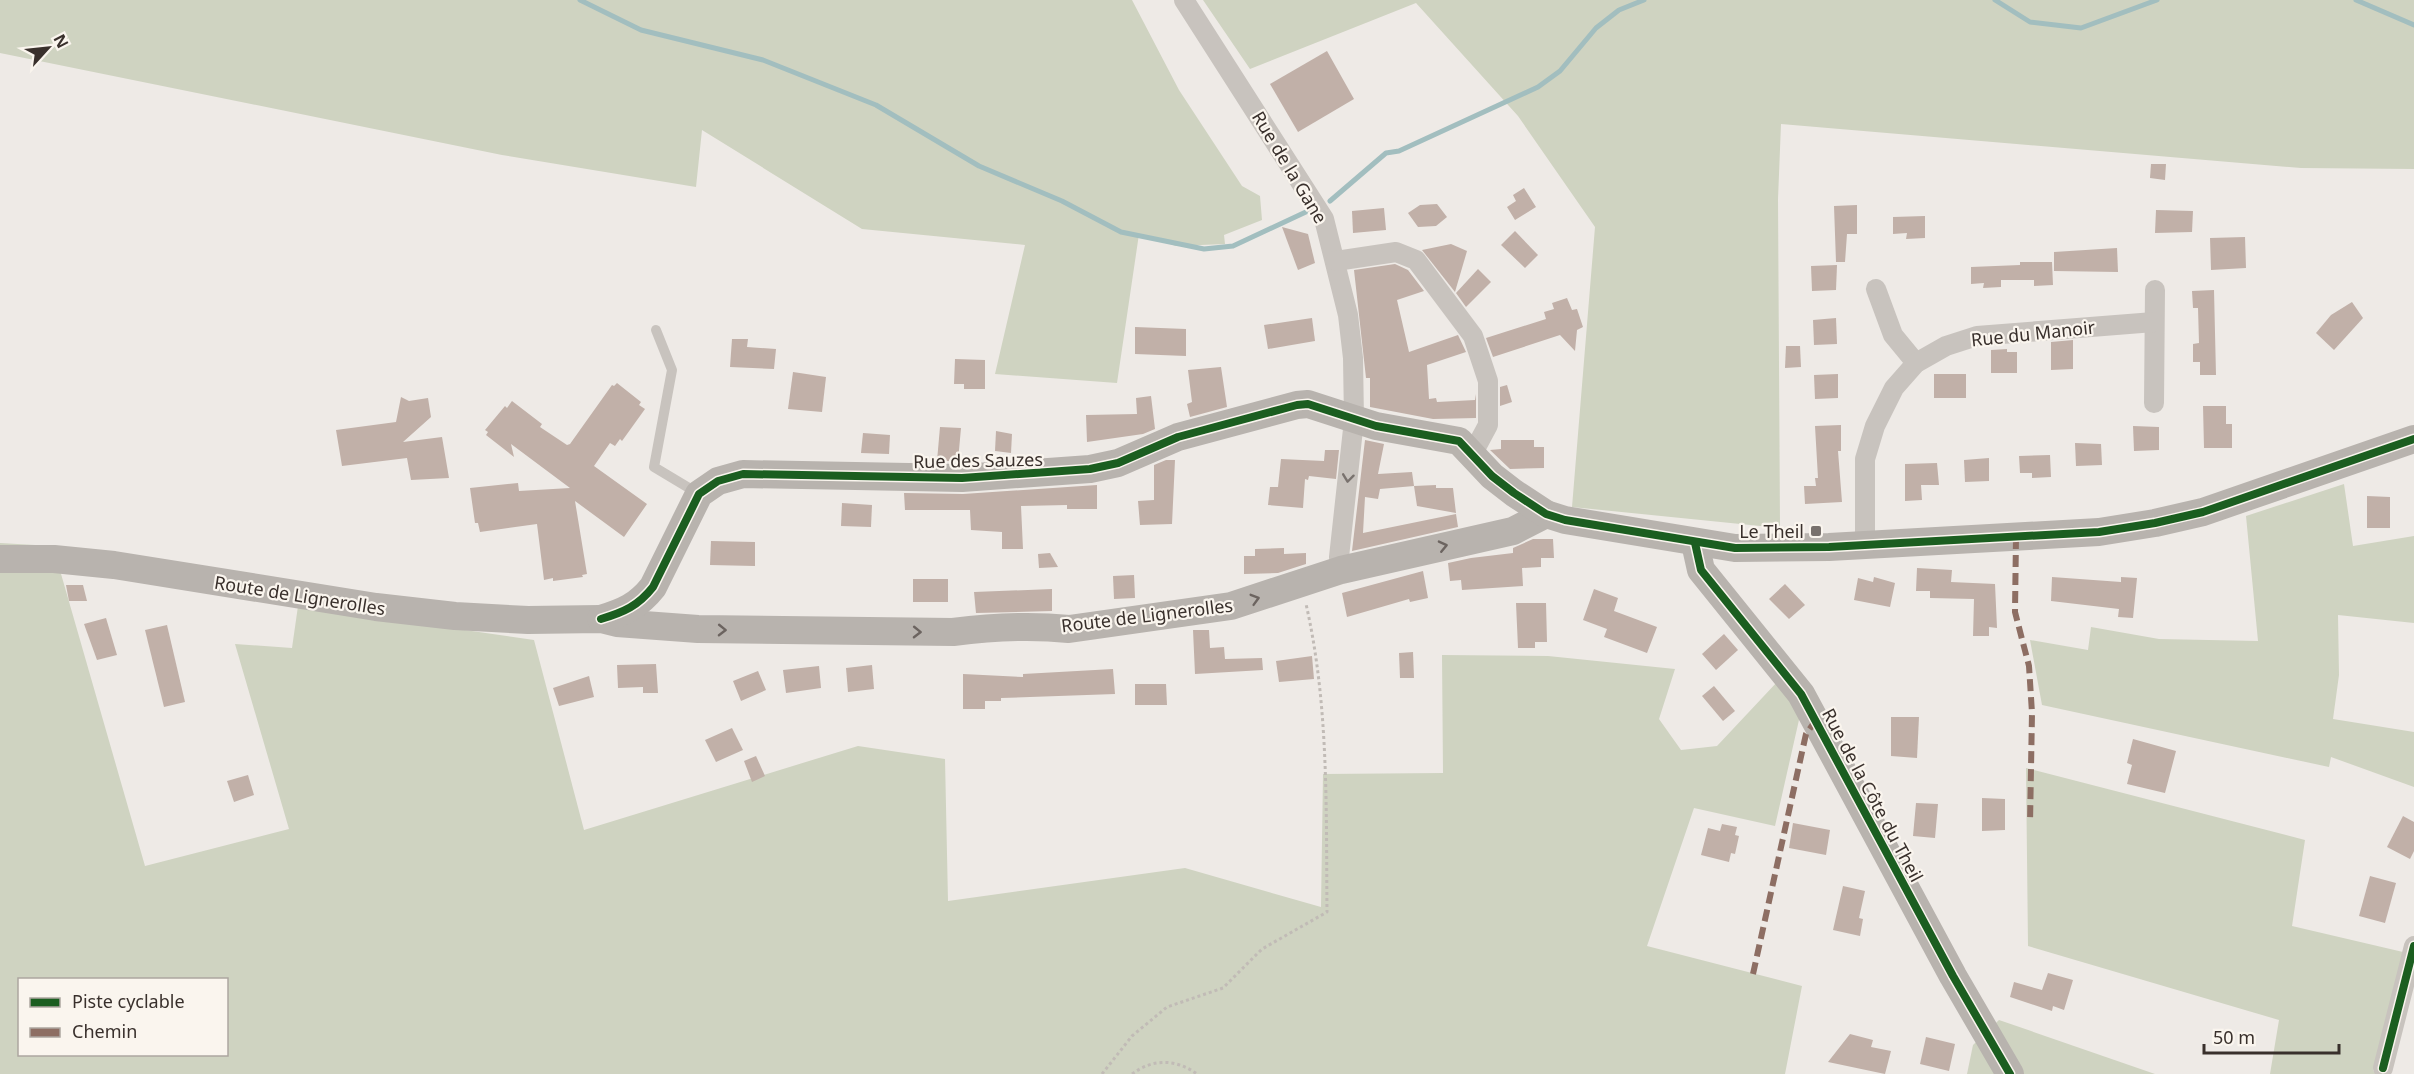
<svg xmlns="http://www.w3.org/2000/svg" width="2414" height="1074" font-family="'Noto Sans',sans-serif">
<rect width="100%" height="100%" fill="#eeeae6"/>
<g fill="#cfd3c1" fill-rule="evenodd">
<path d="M0,0H1132L1179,90L1242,186L1260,196L1262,220L1224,235L1225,244L1176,246L1139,234L1117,383L995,374L1025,245L862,229L702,130L696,187L502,155L0,53Z"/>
<path d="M1203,0H2414V169L2301,168L1781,124L1778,199L1780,528L1572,507L1595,227L1518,116L1416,3L1250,69Z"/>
<path d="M2344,484L2353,546L2414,536V623L2338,615L2339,675L2333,719L2414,732V787L2331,757L2329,767L2042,705L2030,640L2088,650L2091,627L2159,639L2258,641L2246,516Z"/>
<path d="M0,543L53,546L145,866L289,829L235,644L292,648L298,606L534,640L584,830L858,746L945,759L948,901L1185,868L1321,907L1323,774L1443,773L1442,655L1548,656L1675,669L1659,719L1681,750L1717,746L1778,681L1801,711L1775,826L1694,808L1647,946L1802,986L1785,1074H0ZM20,980H226V1054H20Z"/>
<path d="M2026,768L2305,840L2292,926L2403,952L2373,1071L2382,1074H2270L2279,1020L2028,946Z"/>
<path d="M1999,1020L2155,1074H1967L1973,1045Z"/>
</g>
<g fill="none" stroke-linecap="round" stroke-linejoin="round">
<g stroke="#a2bebf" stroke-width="5">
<path d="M580,0L641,30L763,60L876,105L979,166L1062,201L1121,232L1204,249L1233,246L1308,211"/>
<path d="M1995,0L2030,22L2081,28L2157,0"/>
<path d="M2356,0L2414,25"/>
<path d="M1330,201L1386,153L1399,151L1538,87L1560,71L1596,28L1619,10L1644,0"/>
</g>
</g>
<g fill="#c1b0a8">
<path d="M1327,51L1354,99L1298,132L1270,84Z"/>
<path d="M2151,164H2166L2165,180L2150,178Z"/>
<path d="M1524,188L1536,207L1515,220L1507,207L1516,201L1513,195Z"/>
<path d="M1437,204L1447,217L1436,226L1418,227L1408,213L1420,205Z"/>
<path d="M1857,205V234H1847L1845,262H1836L1834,206Z"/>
<path d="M1384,208L1386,230L1353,233L1352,211Z"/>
<path d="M2156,210L2193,211L2192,232L2155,233Z"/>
<path d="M1925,216V238L1906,239L1907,233L1893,234V217Z"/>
<path d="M1282,227L1308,234L1315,263L1298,270Z"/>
<path d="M1515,231L1538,255L1525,268L1501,245Z"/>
<path d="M2245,237L2246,268L2211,270L2210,238Z"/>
<path d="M1451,244L1467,251L1455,292L1422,250Z"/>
<path d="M2117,248L2118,272L2054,271V252Z"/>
<path d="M2020,262H2052L2053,285L2034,286V280H2001V287L1983,288L1984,283L1971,284V267L2020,265Z"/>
<path d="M1395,264L1408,270L1424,291L1397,300L1409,352L1458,335L1466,352L1427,365L1429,399L1436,398L1437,402L1475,400L1476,394V418L1433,419L1370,407V378H1366L1354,270Z"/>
<path d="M1837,265L1836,290L1812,291L1811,266Z"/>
<path d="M1478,269L1491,282L1466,307L1456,293Z"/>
<path d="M2214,290L2216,375H2200V362H2193V344L2199,343L2198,308H2193L2192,291Z"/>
<path d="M1567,298L1572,310L1577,309L1583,327L1577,330L1575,351L1560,335L1493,357L1486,338L1546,319L1544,312L1554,309L1552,303Z"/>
<path d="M2352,302L2363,318L2334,350L2316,333L2331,315Z"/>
<path d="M1312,318L1315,341L1268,349L1264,325Z"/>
<path d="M1836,318L1837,344L1814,345L1813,320Z"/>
<path d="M1135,327L1186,329V356L1135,354Z"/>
<path d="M732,339H748L747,347L776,349L774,369L730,367Z"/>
<path d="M2073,340V369L2051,370V342Z"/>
<path d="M1786,346H1800L1801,367L1785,368Z"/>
<path d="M2007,349V352H2017V373H1991V350Z"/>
<path d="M955,359L985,360V389H964V384H954Z"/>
<path d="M1221,367L1227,407L1190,417L1187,404L1192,402L1188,370Z"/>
<path d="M793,372L826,377L822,412L788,409Z"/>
<path d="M1838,374V398L1815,399L1814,375Z"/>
<rect x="1934" y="374" width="32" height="24"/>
<path d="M617,383L641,402L639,405L645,409L622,441L620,439L615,446L610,443L594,466L647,504L624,537L575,501L587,574L582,575L583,577L553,581V578L544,580L537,524L480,532L478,523H475L470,488L518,483L519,491L570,488L511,444L514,457L486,435L488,432L485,430L505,406L507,408L512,401L542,424L540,427L567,445L570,444L612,385L614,386Z"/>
<path d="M1507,385L1512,402L1500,406V387Z"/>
<path d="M1151,396L1155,429L1143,434L1087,442L1086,415L1137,414L1136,398Z"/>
<path d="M401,397L409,401L428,398L431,417L403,442L442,437L449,478L411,480L407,458L342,466L336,430L396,422Z"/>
<path d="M2203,406H2226V424H2232V448H2204Z"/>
<path d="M1841,425V451H1838L1842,502L1805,504L1804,486H1816L1815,478H1818L1815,426Z"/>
<path d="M2133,426L2159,427V450L2134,451Z"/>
<path d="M940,427L961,428L958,461H937Z"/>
<path d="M996,431L1012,434L1011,453L995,451Z"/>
<path d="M863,433L890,435L889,454L861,453Z"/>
<path d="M1365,440L1384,444L1378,474L1412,472L1414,486L1380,489L1378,499L1365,497L1363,533L1456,514L1458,527L1352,551Z"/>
<path d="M1501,440H1534V447H1544V468L1510,469L1490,450L1501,449Z"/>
<path d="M2075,443L2101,444L2102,465L2076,466Z"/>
<path d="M1325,450H1339L1336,479L1309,476L1308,480L1305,479L1303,508L1268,505L1270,487H1278L1281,459L1324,461Z"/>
<path d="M2050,455L2051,477L2032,478V473H2020L2019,456Z"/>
<path d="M1989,458V481L1965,482L1964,460Z"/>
<path d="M1166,460H1175L1172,524L1140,525L1138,501L1154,500V465Z"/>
<path d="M1937,463L1939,485H1921L1922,500L1905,501V464Z"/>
<path d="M1097,485V509H1067V505L1021,506L1023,549H1002V532L971,530L970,510H905L904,493L963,494Z"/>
<path d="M1436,485V488H1453L1456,513L1417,506L1414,486Z"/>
<path d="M2367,496L2390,497V528H2367Z"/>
<path d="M842,503L872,505L871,527L841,526Z"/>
<path d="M1533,539H1553L1554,558H1541V567L1522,568L1523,586L1462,590L1461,580L1450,581L1448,563L1471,558L1513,553V548Z"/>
<path d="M711,541L755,542V566L710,565Z"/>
<path d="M1284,548V554L1306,553V564L1278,573L1244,574V556H1255V549Z"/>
<path d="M1050,553L1058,567L1039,568L1038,554Z"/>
<path d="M1917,568L1952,570L1951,582L1995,584L1997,628L1989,627V636H1973L1974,599L1930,598V591H1916Z"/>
<path d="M1423,571L1428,598L1410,602L1409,599L1347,617L1342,593Z"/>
<path d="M1134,575L1135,598L1114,599L1113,576Z"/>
<path d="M1874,577L1895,583L1890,607L1854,600L1858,578L1873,582Z"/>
<path d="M2052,577L2121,582V577L2137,578L2133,618L2118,617L2119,609L2051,601Z"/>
<rect x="913" y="579" width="35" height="23"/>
<path d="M1785,584L1805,605L1789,619L1769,599Z"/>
<path d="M66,585H83L87,601H69Z"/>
<path d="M1052,589V611L976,613L974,592Z"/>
<path d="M1594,589L1618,598L1614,611L1657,627L1647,653L1604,637L1607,629L1583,620Z"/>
<path d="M1516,603H1546L1547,642H1535V648H1518Z"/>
<path d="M106,618L117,655L97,660L84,624Z"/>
<path d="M167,625L185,702L164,707L145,630Z"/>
<path d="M1193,630H1209L1210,648L1224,647L1225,659L1262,658L1263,670L1195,674Z"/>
<path d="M1724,634L1738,650L1716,670L1702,654Z"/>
<path d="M1413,652L1414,678H1400L1399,653Z"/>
<path d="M1312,656L1314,679L1279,682L1276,661Z"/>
<path d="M656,664L658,693H643V687L618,688L617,665Z"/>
<path d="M872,665L874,689L848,692L846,668Z"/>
<path d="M819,666L821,688L786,693L783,670Z"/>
<path d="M1113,669L1115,694L1001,698V701H985V709H963V674L1023,677V674Z"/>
<path d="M758,671L766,690L741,701L733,681Z"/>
<path d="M589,676L594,697L559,706L553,688Z"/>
<path d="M1135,684H1166L1167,705H1135Z"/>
<path d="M1714,686L1735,711L1723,721L1702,696Z"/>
<path d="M1891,717H1919L1917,758L1891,756Z"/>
<path d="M732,728L743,750L716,762L705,740Z"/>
<path d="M2133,739L2176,751L2165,793L2127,784L2132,765L2127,763Z"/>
<path d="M756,756L765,776L752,782L744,761Z"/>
<path d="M248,775L254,795L234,802L227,781Z"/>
<path d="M1982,798L2005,799V830L1982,831Z"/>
<path d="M1916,803L1938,804L1935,838L1913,836Z"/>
<path d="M2403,816L2414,822V851L2410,859L2387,847Z"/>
<path d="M1793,823L1830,830L1826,855L1789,848Z"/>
<path d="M1722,824L1737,827L1735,835L1739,836L1735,854L1731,853L1729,862L1701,855L1708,828L1720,831Z"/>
<path d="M2370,876L2396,883L2385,923L2359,916Z"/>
<path d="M1843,886L1865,891L1859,918L1863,919L1860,936L1833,930Z"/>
<path d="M2048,973L2073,980L2064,1010L2053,1006L2052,1011L2010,997L2014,982L2042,990Z"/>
<path d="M1850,1034L1873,1040L1871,1047L1891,1051L1885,1074L1828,1062Z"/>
<path d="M1926,1037L1955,1044L1949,1071L1920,1064Z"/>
</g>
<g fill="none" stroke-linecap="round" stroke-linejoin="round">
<g stroke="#c1bbb6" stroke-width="3" stroke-dasharray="3 3" stroke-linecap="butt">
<path d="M1102,1074L1132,1036L1167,1007L1223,988L1262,949L1327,912C1326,809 1329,705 1306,604"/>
<path d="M1132,1074C1154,1058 1176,1059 1197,1074"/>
</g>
<path stroke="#c8c3be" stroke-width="10" d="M656,330L672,370L654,467L699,494"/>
<g stroke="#c8c3be" stroke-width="20">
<path d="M1184,0L1324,219L1348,315L1353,358L1354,420L1339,557L1341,570"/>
<path d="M1336,261L1396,252L1416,260L1473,336L1488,381V425L1473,453"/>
<path d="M1876,289L1893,335L1916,363"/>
<path d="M2154,403L2155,290"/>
<path d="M1865,545V459L1875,426L1894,388L1916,363L1946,346L1977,336L2154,322"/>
<path d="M2383,1068L2414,946"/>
</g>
<g stroke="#b8b3ae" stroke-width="28">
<path d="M1695,543L1701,570L1801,694L1953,976L2010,1074"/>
<path d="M0,559H54L114,565L376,607L455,616L528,620L601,619L617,623L698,629L953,632C992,627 1030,625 1069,629L1231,606L1341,570L1513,531L1546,514"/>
<path d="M601,619C624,612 638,606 653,587L699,494L718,481L743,474L962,478L1090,469L1118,463L1178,437L1297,405L1308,404L1376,426L1459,441L1492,476L1514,493L1546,514L1565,520L1735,548L1829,547L2099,532L2155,523L2203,512L2414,439"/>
</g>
<g stroke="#8d6e63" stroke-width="6" stroke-dasharray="12 6" stroke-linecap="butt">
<path d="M2016,537L2015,612L2029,666L2032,713L2030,823"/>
<path d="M1753,974L1806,734L1816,720"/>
</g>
<defs>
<g id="cycleway">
<path d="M1695,543L1701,570L1801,694L1953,976L2010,1074"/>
<path d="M601,619C624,612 638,606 653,587L699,494L718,481L743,474L962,478L1090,469L1118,463L1178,437L1297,405L1308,404L1376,426L1459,441L1492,476L1514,493L1546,514L1565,520L1735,548L1829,547L2099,532L2155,523L2203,512L2414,439"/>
<path d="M2383,1068L2414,946"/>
</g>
</defs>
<use href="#cycleway" stroke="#faf5ee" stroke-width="11"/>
<use href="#cycleway" stroke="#1b5e20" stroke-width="8"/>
</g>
<defs><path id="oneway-chevron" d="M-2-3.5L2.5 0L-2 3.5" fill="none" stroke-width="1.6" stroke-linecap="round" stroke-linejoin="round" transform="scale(1.5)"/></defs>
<use stroke="#79726e" href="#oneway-chevron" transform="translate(1348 478) rotate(97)"/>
<g stroke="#6c6460">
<use href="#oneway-chevron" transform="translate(1443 546) rotate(-13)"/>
<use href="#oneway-chevron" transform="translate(1255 599) rotate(-16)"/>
<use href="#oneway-chevron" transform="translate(722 630) rotate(1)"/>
<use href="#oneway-chevron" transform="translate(917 632) rotate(1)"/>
</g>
<rect fill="#78716d" stroke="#faf5ee" stroke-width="2" x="1810" y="525" width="12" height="12" rx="3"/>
<g text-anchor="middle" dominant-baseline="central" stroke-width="4.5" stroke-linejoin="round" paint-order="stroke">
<g font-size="18" fill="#39302c" stroke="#faf5ee">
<text transform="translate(1290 167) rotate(59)">Rue de la Gane</text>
<text transform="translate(2033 333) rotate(-6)">Rue du Manoir</text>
<text transform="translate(978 460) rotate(-1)">Rue des Sauzes</text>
<text transform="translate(300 595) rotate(9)">Route de Lignerolles</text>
<text transform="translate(1147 615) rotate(-7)">Route de Lignerolles</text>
<text transform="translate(1873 795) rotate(62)">Rue de la Côte du Theil</text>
</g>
<g font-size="18" fill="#39302c" stroke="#faf5ee" text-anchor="end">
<text x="1804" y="531">Le Theil</text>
</g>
</g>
<rect x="18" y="978" width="210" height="78" fill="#faf5ee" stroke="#ada6a0" stroke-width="1.5"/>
<rect x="30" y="998" width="30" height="9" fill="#1b5e20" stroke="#ada6a0" stroke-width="1.5"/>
<text x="72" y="1008" font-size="18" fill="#39302c">Piste cyclable</text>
<rect x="30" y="1028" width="30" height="9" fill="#8d6e63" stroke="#ada6a0" stroke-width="1.5"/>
<text x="72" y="1038" font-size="18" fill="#39302c">Chemin</text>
<g transform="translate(48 48) rotate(63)" stroke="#faf5ee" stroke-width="4.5" paint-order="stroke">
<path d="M0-4.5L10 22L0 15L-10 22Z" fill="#39302c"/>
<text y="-9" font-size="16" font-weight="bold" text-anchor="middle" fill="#39302c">N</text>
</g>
<path d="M2204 1044v9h135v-9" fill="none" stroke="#39302c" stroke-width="3"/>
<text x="2213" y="1044" font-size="18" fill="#39302c" stroke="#faf5ee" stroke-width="4.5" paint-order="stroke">50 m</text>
</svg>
